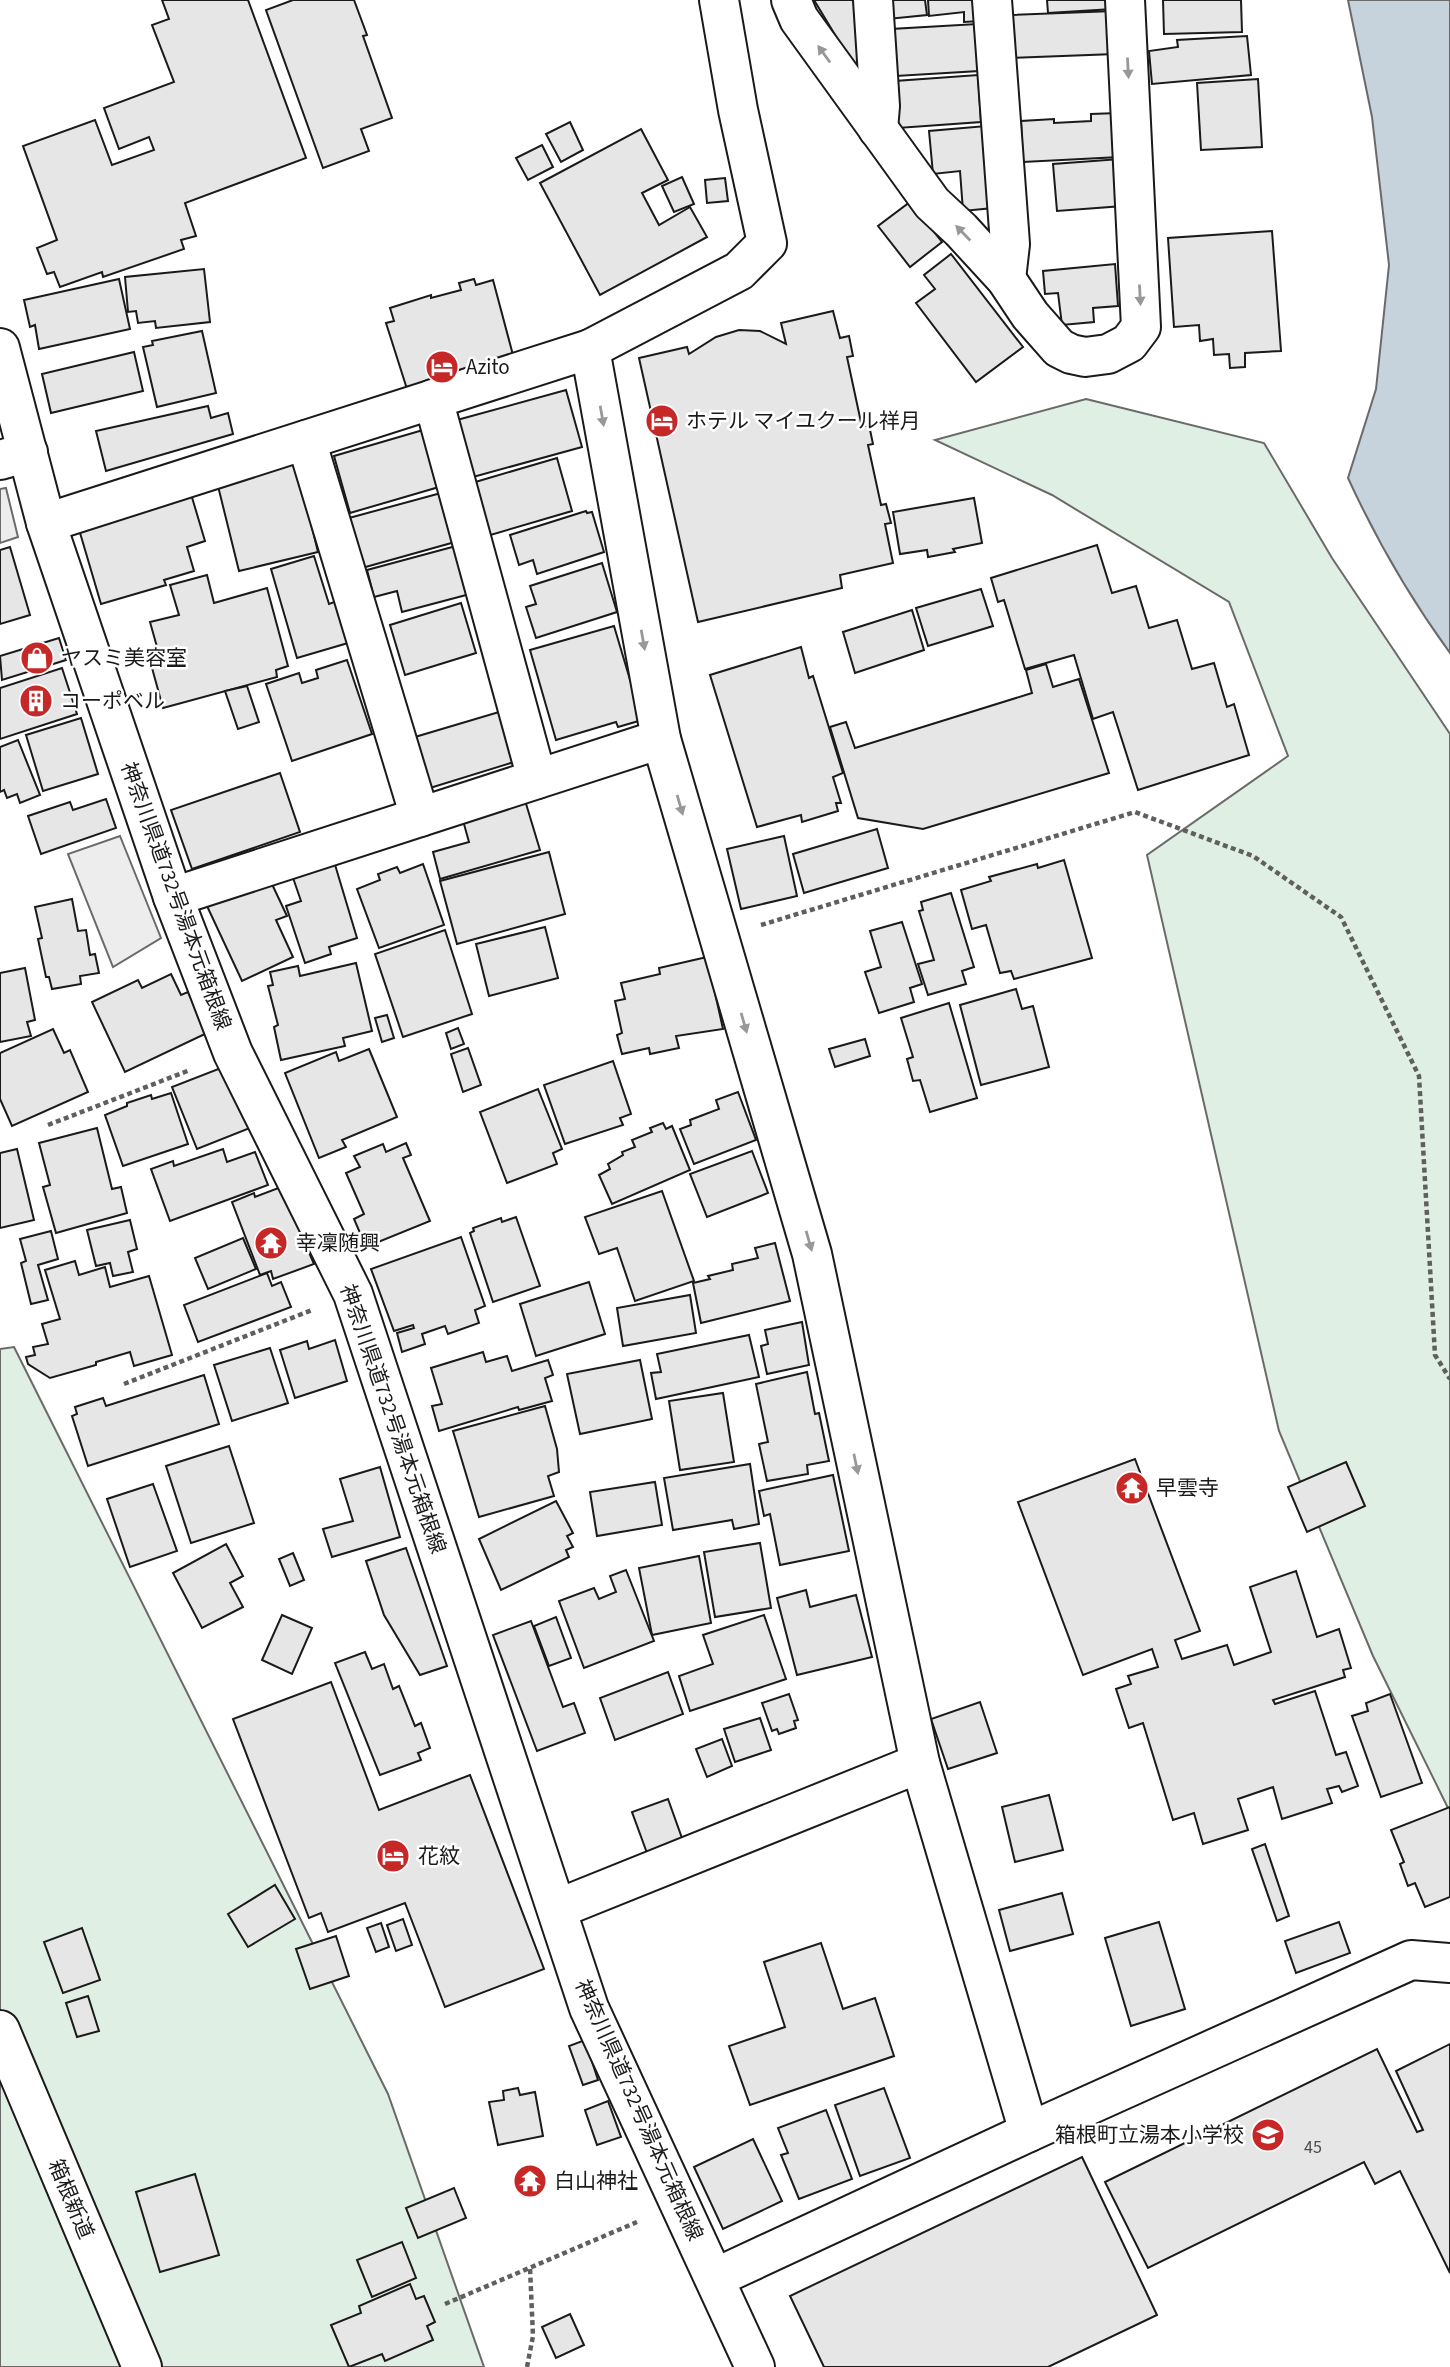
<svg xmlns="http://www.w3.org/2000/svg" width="1450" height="2367" font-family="'Source Sans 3','Noto Sans JP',sans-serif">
<rect width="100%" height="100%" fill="#fff"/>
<g fill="#e0efe3" stroke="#6a6a6a" stroke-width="2">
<path d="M1086,399L1264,443L1332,558L1450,734V1812L1373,1656L1279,1431L1147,855L1288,756L1229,602L1052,495L935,440Z"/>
<path d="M14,1347L388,2094L484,2367H0V1349Z"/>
</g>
<g fill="#ededed" stroke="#6a6a6a" stroke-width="2">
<path d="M6,488L18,537L0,543V489Z"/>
<path d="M120,836L161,938L113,967L68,854Z"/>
</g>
<path fill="#c6d2dc" stroke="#6a6a6a" stroke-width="2" d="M1348,0H1450V653C1410,598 1376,539 1348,478L1376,389L1389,265L1372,117Z"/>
<g fill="#e6e6e6" stroke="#1a1a1a" stroke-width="2">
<path d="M162,0H248L306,158L185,203L196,236L181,240L184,249L103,277L102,272L60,287L54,272L47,274L37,248L57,240L23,146L95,120L112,165L154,150L149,137L119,149L104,108L174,82L152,25L169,19Z"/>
<path d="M293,0H354L367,35L363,36L392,118L361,129L369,151L323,168L266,10Z"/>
<path d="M814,0H857L866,64L855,68Z"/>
<path d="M887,0H925L927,15L888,19Z"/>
<path d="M928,0H980L981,21L964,22V12L929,16Z"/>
<path d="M1047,0H1113V9L1048,13Z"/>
<path d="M1163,0H1241L1242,32L1164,34Z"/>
<path d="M1114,11L1115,54L1011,58L1010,15Z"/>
<path d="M977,24L979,71L896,76L891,29Z"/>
<path d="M1247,36L1251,75L1152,84L1149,51L1178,47L1177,40Z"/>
<path d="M978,75L981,122L898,128L895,81Z"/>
<path d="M1258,79L1262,147L1201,150L1197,83Z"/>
<path d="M1118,113L1120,157L1023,162L1021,121L1054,119V123L1091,121V114Z"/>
<path d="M570,122L583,150L561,162L546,134Z"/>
<path d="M986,126L993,208L963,211L960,171L933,174L929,131Z"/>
<path d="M641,129L668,180L642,193L659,225L690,207L707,237L600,295L540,183Z"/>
<path d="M542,145L553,167L528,180L516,158Z"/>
<path d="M1120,159L1123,206L1057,211L1053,164Z"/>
<path d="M682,177L694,204L674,212L662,186Z"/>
<path d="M725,178L728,201L707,203L705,180Z"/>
<path d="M910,202L942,242L910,267L878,226Z"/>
<path d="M1272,231L1281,351L1245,353V367L1230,368L1229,354L1214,355L1213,339L1200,341L1199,325L1174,327L1168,238Z"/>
<path d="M951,254L1023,347L976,382L916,303L935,289L924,275Z"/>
<path d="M1115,264L1118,306L1093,308L1094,322L1062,325L1058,293L1045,294L1043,271Z"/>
<path d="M204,269L210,322L156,328L155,321L138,323L136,311L128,312L125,277Z"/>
<path d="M119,279L130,329L39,349L35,325L30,327L24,300Z"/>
<path d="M474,279L476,285L493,280L513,355L407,389L386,323L394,321L390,308L431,295V298L461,290L459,283Z"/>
<path d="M833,311L840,338L849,336L853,356L847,357L862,427L869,425L873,444L868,445L881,505L886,504L891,523L885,524L893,563L840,575L842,588L698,622L639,358L687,347L689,354L716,337L739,330L760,331L786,344L781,323Z"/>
<path d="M202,331L216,393L157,407L143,347L153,345L152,341Z"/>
<path d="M134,352L143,391L51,413L42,374Z"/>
<path d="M566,390L582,447L473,477L457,420Z"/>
<path d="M208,406L211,418L228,413L233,434L106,471L96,431Z"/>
<path d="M423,430L439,487L350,513L334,456Z"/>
<path d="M557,458L572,511L487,536L472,483Z"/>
<path d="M296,462L318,552L239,571L217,482Z"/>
<path d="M441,493L455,542L362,568L349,518Z"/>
<path d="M191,494L205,541L187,547L194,571L164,580L166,585L101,604L78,526Z"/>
<path d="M974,498L982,543L953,549L955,552L928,557L927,550L900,554L893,512Z"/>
<path d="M586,511L587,513L592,512L604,552L537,574L533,560L519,565L510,535Z"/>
<path d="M1097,545L1112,593L1136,586L1149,628L1177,620L1192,669L1214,663L1227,707L1234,704L1249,755L1138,790L1113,712L1093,719L1074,655L1025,669L1004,600L998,602L991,578Z"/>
<path d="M456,546L470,594L402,612L397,591L374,597L367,570Z"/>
<path d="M10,547L30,615L0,624V550Z"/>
<path d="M314,556L329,604L337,601L348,643L297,658L271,569Z"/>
<path d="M602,563L617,612L536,638L526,607L536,604L530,586Z"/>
<path d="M207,575L214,603L267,588L288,666L276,670L277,677L163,708L149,657L159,654L150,622L179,615L170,585Z"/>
<path d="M981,589L993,626L928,646L916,608Z"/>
<path d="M461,603L476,653L405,675L390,625Z"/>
<path d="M912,610L924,650L855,673L843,632Z"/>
<path d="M614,626L642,720L618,727L616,722L556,740L530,650Z"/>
<path d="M59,638L66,660L2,680L0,656Z"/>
<path d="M801,647L809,678L813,676L843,773L833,777L841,803H836L838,811L802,822L801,815L757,827L710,675Z"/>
<path d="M347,660L372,734L292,761L266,684L299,673L302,683L318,678L316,670Z"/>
<path d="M1046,664L1053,687L1079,679L1109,773L923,829L858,818L830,727L846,722L855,748L1032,693L1026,670Z"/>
<path d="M62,668L77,714L0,739V688Z"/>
<path d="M247,686L259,722L238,729L225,691Z"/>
<path d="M499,712L514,762L430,788L415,737Z"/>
<path d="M81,718L98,774L43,791L26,735Z"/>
<path d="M18,740L40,795L20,803L17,794L7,798L4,790L0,792V747Z"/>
<path d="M280,773L300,832L192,869L171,810Z"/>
<path d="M524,797L540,850L440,879L433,852L469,842L462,817Z"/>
<path d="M106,799L116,828L41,854L28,816L70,802L73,810Z"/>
<path d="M877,829L888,868L804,893L793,854Z"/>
<path d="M784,836L797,896L741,909L727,849Z"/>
<path d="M549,852L565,914L457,944L440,881Z"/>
<path d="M333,858L357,938L329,947L331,954L305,963L286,906L301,901L291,872Z"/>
<path d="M1064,860L1092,958L1014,979L1011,971L1000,973L986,925L972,929L961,890L991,881L989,877L1037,864L1038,868Z"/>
<path d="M423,864L444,925L379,948L357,889L380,880L378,874L397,867L400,873Z"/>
<path d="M271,882L287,916L276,920L293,957L242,981L207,906Z"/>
<path d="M951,893L974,967L962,971L966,984L928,995L918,964L934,960L919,911L923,910L921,902Z"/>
<path d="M72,899L78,931L86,930L90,955L95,954L99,973L80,976L81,984L52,989L49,977H46L38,939L42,938L35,907Z"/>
<path d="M902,922L922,984L910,988L914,1002L879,1013L865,972L881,967L870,931Z"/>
<path d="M545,927L558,978L489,996L476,944Z"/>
<path d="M445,930L472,1014L403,1037L375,954Z"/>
<path d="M707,957L723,1029L676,1036L679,1048L650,1054L649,1048L622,1054L617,1035L622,1033L615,1001L625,999L621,983L660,974L659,968Z"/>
<path d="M356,963L372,1031L343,1038L345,1046L281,1060L274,1027L278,1025L268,986L273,985L270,972L298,966L300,976Z"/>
<path d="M25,968L35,1020L27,1022L31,1036L0,1042V973Z"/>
<path d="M171,974L181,995L188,992L207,1033L125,1072L92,1002L138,980L142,988Z"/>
<path d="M1016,989L1022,1009L1033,1006L1049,1067L981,1085L960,1005Z"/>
<path d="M949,1003L977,1098L930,1112L920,1080L913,1081L907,1059L913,1057L901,1018Z"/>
<path d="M387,1015L394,1038L382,1042L375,1018Z"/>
<path d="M458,1028L464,1044L451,1049L446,1033Z"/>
<path d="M53,1029L64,1053L70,1050L88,1092L12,1126L0,1099V1053Z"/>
<path d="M865,1039L870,1056L835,1067L829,1049Z"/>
<path d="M468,1048L481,1085L463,1092L451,1054Z"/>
<path d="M369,1049L397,1117L342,1140L346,1147L319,1158L285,1073L336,1052L339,1061Z"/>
<path d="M613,1061L631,1114L620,1118L623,1125L565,1144L544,1085Z"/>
<path d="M226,1066L250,1128L197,1149L172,1087Z"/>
<path d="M538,1089L562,1149L553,1153L557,1164L507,1183L480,1112Z"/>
<path d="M738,1092L756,1140L694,1164L680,1129L691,1125L690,1120L719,1109L716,1100Z"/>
<path d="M171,1093L188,1144L123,1166L105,1115L127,1106V1103L151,1095L152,1099Z"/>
<path d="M663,1123L666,1129L672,1126L690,1170L612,1204L599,1175L610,1169L608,1164L623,1155L622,1152L635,1147L632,1140L652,1132L650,1128Z"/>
<path d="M97,1128L112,1189L121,1187L127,1213L56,1233L43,1187L50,1185L39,1143Z"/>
<path d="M406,1143L411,1155L403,1158L430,1221L366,1247L354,1219L364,1214L346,1173L360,1167L354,1156L383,1144L386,1152Z"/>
<path d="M17,1149L34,1220L0,1228V1153Z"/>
<path d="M223,1149L227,1162L255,1152L268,1185L170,1221L151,1169L173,1161L174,1166Z"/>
<path d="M752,1151L768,1193L707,1217L690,1174Z"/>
<path d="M281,1187L314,1264L273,1279L271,1271L260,1275L232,1202L254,1193L255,1197Z"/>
<path d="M662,1191L694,1281L635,1301L617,1248L599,1254L585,1217Z"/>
<path d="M516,1217L540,1286L493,1302L470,1233L474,1231L473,1228L501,1218L502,1222Z"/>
<path d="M130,1220L137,1249L128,1252L133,1272L113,1276L110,1263L96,1266L87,1230Z"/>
<path d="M51,1231L58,1259L38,1265L48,1300L31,1304L21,1263L26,1261L20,1239Z"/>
<path d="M461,1237L485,1306L475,1310L479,1323L448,1334L445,1326L422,1334L425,1344L402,1352L397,1333L414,1328L413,1325L394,1331L371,1269Z"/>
<path d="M243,1238L256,1269L208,1289L195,1258Z"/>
<path d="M775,1243L790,1301L701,1323L693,1283L710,1279L708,1276L733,1270L732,1264L758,1258L755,1248Z"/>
<path d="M75,1261L79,1275L105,1267L110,1287L149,1276L172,1355L134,1366L130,1352L96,1362V1365L50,1378L28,1364L26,1357L35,1355L33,1347L48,1344L42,1324L60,1319L45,1270Z"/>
<path d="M267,1273L272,1286L281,1282L291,1307L198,1342L184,1305Z"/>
<path d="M589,1282L605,1334L536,1356L520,1304Z"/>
<path d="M690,1295L696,1333L623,1346L617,1308Z"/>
<path d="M802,1322L809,1365L767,1374L761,1346L768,1344L765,1330Z"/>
<path d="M749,1335L759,1377L656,1399L651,1373L661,1372L657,1354Z"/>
<path d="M335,1340L347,1381L295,1398L280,1350L307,1341L309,1349Z"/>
<path d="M270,1348L288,1403L232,1421L214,1365Z"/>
<path d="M483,1352L486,1362L507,1356L512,1371L548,1360L553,1375L545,1378L552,1401L519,1410L518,1407L439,1431L432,1406L442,1404L431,1368Z"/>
<path d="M640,1360L652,1419L580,1434L567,1374Z"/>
<path d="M807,1372L815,1414L819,1413L829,1461L807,1465L808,1474L767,1481L759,1444L768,1442L756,1384Z"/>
<path d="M204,1375L219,1424L88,1466L72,1416L77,1414L75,1407L103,1398L106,1406Z"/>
<path d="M723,1393L734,1462L680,1470L669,1401Z"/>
<path d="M545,1406L557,1449L559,1472L548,1476L554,1496L479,1517L453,1431Z"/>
<path d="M229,1446L254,1523L191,1543L166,1466Z"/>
<path d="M1135,1459L1200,1631L1175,1640L1182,1659L1227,1645L1234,1665L1271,1652L1250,1587L1296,1571L1317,1637L1339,1629L1351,1668L1343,1670L1345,1677L1273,1700L1275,1704L1315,1691L1336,1755L1346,1752L1358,1786L1342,1792L1339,1786L1327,1789L1332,1803L1282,1819L1273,1787L1238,1799L1248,1830L1203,1844L1194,1813L1173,1820L1143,1723L1129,1728L1116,1689L1131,1684L1128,1676L1158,1667L1152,1649L1083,1675L1018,1502Z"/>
<path d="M1346,1462L1365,1506L1307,1532L1288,1487Z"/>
<path d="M750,1464L759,1524L734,1529L732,1520L673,1530L664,1478Z"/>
<path d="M380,1467L400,1537L332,1557L323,1529L353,1521L340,1479Z"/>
<path d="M833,1475L849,1551L780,1565L770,1514L764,1516L759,1491Z"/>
<path d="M655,1482L662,1525L597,1536L590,1492Z"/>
<path d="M153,1484L177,1551L130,1567L107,1499Z"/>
<path d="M556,1501L573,1533L567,1536L573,1547L566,1550L569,1557L501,1590L479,1539Z"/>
<path d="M760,1543L771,1608L715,1617L704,1552Z"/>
<path d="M226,1544L243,1576L230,1583L243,1607L202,1628L173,1573Z"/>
<path d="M406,1548L447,1666L420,1675L384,1615L366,1561Z"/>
<path d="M293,1553L304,1580L290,1586L279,1559Z"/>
<path d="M699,1556L711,1623L652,1635L639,1568Z"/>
<path d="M626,1570L654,1641L584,1668L559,1601L594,1588L599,1599L616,1592L610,1576Z"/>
<path d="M806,1590L810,1607L856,1595L872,1657L797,1675L777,1598Z"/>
<path d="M282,1615L312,1628L292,1674L262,1660Z"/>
<path d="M764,1615L786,1679L690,1711L679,1676L713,1664L703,1635Z"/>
<path d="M556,1617L571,1658L549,1666L534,1626Z"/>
<path d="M531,1621L563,1707L574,1703L585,1733L537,1751L493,1635Z"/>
<path d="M365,1652L372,1669L384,1664L393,1689L399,1686L415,1726L421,1723L430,1748L418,1753L421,1760L380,1775L335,1663Z"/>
<path d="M668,1672L683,1714L615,1740L600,1698Z"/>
<path d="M331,1682L379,1810L470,1775L544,1969L445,2007L405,1903L328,1932L321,1913L309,1918L233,1719Z"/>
<path d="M789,1694L798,1720L794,1721L796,1728L779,1734L777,1729L772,1731L762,1703Z"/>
<path d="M1390,1694L1422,1783L1381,1797L1352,1716L1368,1711L1366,1703Z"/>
<path d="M980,1702L997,1753L948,1769L931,1719Z"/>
<path d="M760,1718L771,1750L735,1762L724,1729Z"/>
<path d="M722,1739L732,1766L707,1777L696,1749Z"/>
<path d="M1049,1795L1063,1850L1015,1862L1002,1807Z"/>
<path d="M668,1799L683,1841L651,1864L632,1812Z"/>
<path d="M1450,1807V1897L1425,1907L1415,1883L1408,1886L1400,1864L1404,1862L1391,1830Z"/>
<path d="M1265,1844L1289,1916L1277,1921L1252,1849Z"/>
<path d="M275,1885L295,1919L248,1947L228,1914Z"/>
<path d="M1062,1893L1073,1934L1010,1951L999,1910Z"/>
<path d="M403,1919L412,1945L396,1951L387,1925Z"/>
<path d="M1159,1922L1185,2009L1131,2026L1105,1938Z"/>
<path d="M1339,1922L1350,1953L1296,1973L1285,1941Z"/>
<path d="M381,1923L389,1947L376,1952L367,1928Z"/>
<path d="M82,1928L100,1980L63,1993L44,1942Z"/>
<path d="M336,1936L349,1976L310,1989L296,1949Z"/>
<path d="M821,1943L843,2009L875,1998L894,2056L750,2105L729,2046L785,2027L764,1962Z"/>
<path d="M88,1996L99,2031L77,2037L66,2003Z"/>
<path d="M585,2040L598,2080L583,2085L569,2046Z"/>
<path d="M1450,2044V2273L1400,2171L1375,2184L1364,2162L1148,2268L1105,2182L1377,2049L1417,2132L1423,2130L1396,2071Z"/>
<path d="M518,2088L520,2095L535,2092L543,2136L498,2145L489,2102L504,2100L503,2091Z"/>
<path d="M884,2088L910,2158L860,2176L835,2105Z"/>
<path d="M608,2101L621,2137L597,2145L585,2110Z"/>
<path d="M826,2110L852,2179L799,2199L781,2155L788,2153L778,2128Z"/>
<path d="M753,2139L782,2201L723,2229L694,2167Z"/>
<path d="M1082,2157L1157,2315L1048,2367H824L790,2296Z"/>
<path d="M195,2174L219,2255L160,2272L136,2192Z"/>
<path d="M454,2188L466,2218L418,2238L406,2208Z"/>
<path d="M402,2242L416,2278L372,2297L357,2260Z"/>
<path d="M410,2284L416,2299L424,2296L435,2322L427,2326L433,2340L385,2361L382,2354L349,2367L331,2325L361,2313L359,2306Z"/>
<path d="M570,2314L584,2345L556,2358L542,2327Z"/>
</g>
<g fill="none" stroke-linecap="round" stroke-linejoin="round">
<defs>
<g id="minor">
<path d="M791,0L799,19L932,203L961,230L1006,279L1030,315L1059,348L1071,354L1085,357L1108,354L1129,343L1141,327L1125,0"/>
<path d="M873,0L880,106L878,129"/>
<path d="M992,0L1010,244L1006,279"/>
<path d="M590,349L661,739L812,1254L920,1763L1029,2132"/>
<path d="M433,399L537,779"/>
<path d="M306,440L420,817"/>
<path d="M0,460L28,452"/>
<path d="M46,523L590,349L739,271L767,243L738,110L719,0"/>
<path d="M173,897L661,739"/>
<path d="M557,1909L920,1763"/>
<path d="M715,2278L1029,2132L1411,1960L1450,1963"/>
</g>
<path id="major" d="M0,348L46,523L173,897L233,1053L353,1294L589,2008L755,2367"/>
<path id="highway" d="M0,2030L142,2367"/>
</defs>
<use href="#minor" stroke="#1a1a1a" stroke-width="42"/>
<use href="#major" stroke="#1a1a1a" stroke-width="42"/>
<use href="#highway" stroke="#1a1a1a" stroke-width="42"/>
<g stroke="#5f5f5f" stroke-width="4.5" stroke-dasharray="5 3.5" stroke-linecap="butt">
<path d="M761,925L1135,812L1253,856L1341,917L1419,1076L1435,1355L1450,1379"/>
<path d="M48,1125L190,1070"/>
<path d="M124,1384L312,1310"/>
<path d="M445,2304L637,2222"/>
<path d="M527,2367L533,2336L530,2268"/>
</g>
<use href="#minor" stroke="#fff" stroke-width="38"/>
<use href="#major" stroke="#fff" stroke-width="38"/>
<use href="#highway" stroke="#fff" stroke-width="38"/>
</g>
<defs><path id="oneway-solid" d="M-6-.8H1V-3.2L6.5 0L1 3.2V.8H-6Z" transform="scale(1.75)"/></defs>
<g fill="#989898">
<use href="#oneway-solid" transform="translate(824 54) rotate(-126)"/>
<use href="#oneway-solid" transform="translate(1128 68) rotate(87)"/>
<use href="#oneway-solid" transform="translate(963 233) rotate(-134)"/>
<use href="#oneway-solid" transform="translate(1140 295) rotate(87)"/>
<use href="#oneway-solid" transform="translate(602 416) rotate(80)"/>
<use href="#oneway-solid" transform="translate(643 640) rotate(80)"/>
<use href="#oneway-solid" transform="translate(680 805) rotate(74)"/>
<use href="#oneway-solid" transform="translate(744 1023) rotate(74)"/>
<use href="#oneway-solid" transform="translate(809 1241) rotate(74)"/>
<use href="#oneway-solid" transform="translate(856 1464) rotate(78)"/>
</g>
<defs>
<symbol id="hotel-disc" viewBox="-11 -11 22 22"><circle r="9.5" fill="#c62828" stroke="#fff"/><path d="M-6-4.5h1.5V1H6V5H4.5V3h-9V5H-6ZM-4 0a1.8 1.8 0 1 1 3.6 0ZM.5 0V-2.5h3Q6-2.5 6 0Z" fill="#fff"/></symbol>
<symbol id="shop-disc" viewBox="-11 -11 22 22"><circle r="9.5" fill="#c62828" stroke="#fff"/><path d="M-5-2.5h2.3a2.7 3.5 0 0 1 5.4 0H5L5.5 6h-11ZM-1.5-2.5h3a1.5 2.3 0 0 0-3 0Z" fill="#fff"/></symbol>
<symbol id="building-disc" viewBox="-11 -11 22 22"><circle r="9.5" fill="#c62828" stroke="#fff"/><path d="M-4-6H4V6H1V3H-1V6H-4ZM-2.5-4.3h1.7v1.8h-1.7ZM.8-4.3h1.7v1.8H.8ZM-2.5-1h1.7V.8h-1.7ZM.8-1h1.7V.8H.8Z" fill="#fff"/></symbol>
<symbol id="temple-disc" viewBox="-11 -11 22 22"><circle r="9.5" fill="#c62828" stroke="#fff"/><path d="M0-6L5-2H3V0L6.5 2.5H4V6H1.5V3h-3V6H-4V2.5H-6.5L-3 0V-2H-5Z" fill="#fff"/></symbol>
<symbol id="school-disc" viewBox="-11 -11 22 22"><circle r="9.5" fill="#c62828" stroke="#fff"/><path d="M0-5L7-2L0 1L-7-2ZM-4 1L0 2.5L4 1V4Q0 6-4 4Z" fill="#fff"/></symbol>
</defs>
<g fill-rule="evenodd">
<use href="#hotel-disc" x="423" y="348" width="38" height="38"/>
<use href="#hotel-disc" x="643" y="402" width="38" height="38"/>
<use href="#shop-disc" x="18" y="639" width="38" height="38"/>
<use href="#building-disc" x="17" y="682" width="38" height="38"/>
<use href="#temple-disc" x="252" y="1224" width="38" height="38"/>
<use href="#temple-disc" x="1113" y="1469" width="38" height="38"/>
<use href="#hotel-disc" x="374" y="1837" width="38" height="38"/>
<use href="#school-disc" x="1249" y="2116" width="38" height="38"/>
<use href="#temple-disc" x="511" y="2162" width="38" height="38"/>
</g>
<g text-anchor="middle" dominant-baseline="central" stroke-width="5" stroke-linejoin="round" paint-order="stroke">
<g font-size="18" fill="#4d4d4d">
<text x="1313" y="2147">45</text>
</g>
<g font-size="21" fill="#1a1a1a" stroke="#fff" text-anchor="start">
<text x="466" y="367">Azito</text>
<text x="686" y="421">ホテル マイユクール祥月</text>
<text x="61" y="658">ヤスミ美容室</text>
<text x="60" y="701">コーポベル</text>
<text x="296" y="1243">幸凜随興</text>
<text x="1156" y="1488">早雲寺</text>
<text x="418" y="1856">花紋</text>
<text x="1244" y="2135" text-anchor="end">箱根町立湯本小学校</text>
<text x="554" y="2181">白山神社</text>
</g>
<g font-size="21" fill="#1a1a1a" stroke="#fff">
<text transform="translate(176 896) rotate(70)">神奈川県道732号湯本元箱根線</text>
<text transform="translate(393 1419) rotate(71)">神奈川県道732号湯本元箱根線</text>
<text transform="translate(639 2110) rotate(66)">神奈川県道732号湯本元箱根線</text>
<text transform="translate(71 2199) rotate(67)">箱根新道</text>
</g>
</g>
</svg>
